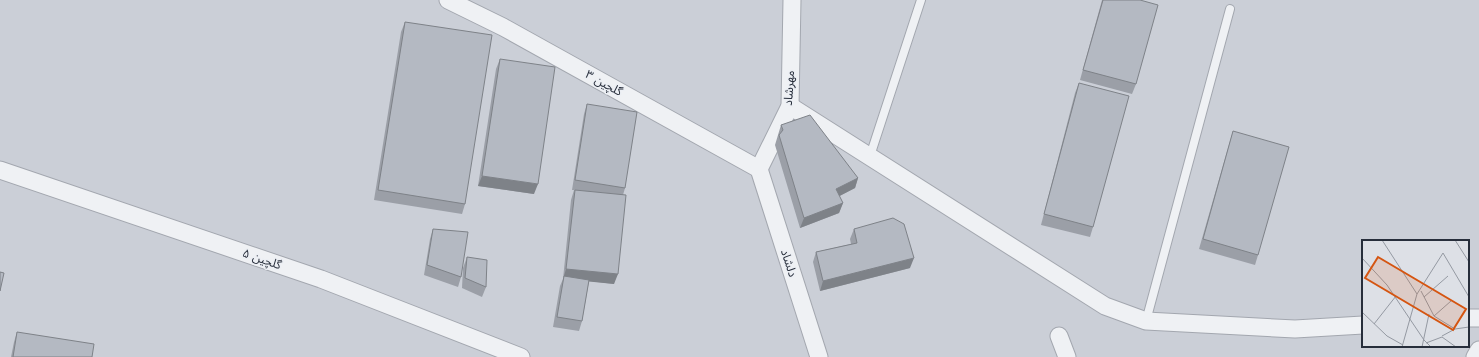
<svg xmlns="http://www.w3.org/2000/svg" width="1479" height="357" font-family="Jost,'Noto Sans Arabic',sans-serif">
<rect width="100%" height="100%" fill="#dde0e6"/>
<path fill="#cbcfd7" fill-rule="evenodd" d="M0,0H1479V357H0ZM1363,241H1468V346H1363Z"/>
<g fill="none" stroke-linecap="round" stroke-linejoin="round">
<defs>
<g id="service">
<path d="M870,156L921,0"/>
<path d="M1146,321L1230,9"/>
</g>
<g id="minor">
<path d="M448,0L503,27L759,169"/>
<path d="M790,106L1105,306L1146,321L1295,329L1363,325"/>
<path d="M759,169L819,357"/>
<path d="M759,169L790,106L792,0"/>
<path d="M0,170L321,279L521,357"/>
<path d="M1468,318H1479"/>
<path d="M1059,336L1067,357"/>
<path d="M1475,357L1479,350"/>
</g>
</defs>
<use href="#service" stroke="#a3a7af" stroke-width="10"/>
<use href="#minor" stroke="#a3a7af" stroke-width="19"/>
<use href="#service" stroke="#eff1f4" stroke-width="8"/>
<use href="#minor" stroke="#eff1f4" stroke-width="17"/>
</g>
<g fill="#9b9fa7">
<path d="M1102,0H1140L1136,84L1132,94L1080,80Z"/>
<path d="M405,22L465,204L462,214L374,200L401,32Z"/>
<path d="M500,59L534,194L478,186L496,69Z"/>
<path d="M1079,83L1093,227L1090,237L1041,225L1075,93Z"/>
<path d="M587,104L625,188L623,195L614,284L589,281L582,321L579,331L553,327L560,286L563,279L571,200L574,190H572L584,114Z"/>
<path d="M781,125L858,178L855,188L839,196L843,203L839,213L800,228L775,145Z"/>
<path d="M1233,131L1258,255L1255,265L1199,249L1230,141Z"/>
<path d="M433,229L461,277L458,287L424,275L430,239Z"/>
<path d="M854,229L910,268L820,291L813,262L816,252L851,244L850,239Z"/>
<path d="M467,257L486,287L482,297L462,288L463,268Z"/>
<path d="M17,332L92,357H11L14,342Z"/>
</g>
<g fill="#7e8288">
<path d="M482,176L538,184L534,194L478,186Z"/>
<path d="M858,178L855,188L832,200L836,189Z"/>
<path d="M843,203L839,213L800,228L804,218Z"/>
<path d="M914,258L910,268L820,291L823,281Z"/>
<path d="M566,269L618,274L614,284L564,279V276L563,279Z"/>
</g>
<g fill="#b4b9c2" stroke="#7e8288">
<path d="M1103,0H1140L1158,5L1136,84L1083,70Z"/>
<path d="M405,22L492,35L465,204L378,190Z"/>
<path d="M500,59L555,67L538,184L482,176Z"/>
<path d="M1079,83L1129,96L1093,227L1044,214Z"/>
<path d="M587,104L637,112L625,188L575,180Z"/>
<path d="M810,115L858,178L836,189L843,203L804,218L779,135L783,130L781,125Z"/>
<path d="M1233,131L1289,147L1258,255L1203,239Z"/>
<path d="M575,190L626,195L618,274L566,269Z"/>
<path d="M893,218L904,224L914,258L823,281L816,252L857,243L854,229Z"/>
<path d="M433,229L468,232L461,277L427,265Z"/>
<path d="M467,257L487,260L486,287L465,278Z"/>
<path d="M0,272L4,273L0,291Z"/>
<path d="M564,276L589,280L582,321L557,317Z"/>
<path d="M17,332L94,344L92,357H13Z"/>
</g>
<g text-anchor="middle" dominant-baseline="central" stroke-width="3" stroke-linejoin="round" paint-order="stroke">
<g font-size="12" fill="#272e3b" stroke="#eceff4">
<text transform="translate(604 83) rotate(29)">گلچین ۳</text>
<text transform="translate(789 88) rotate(-86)">مهرشاد</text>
<text transform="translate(262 259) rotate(19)">گلچین ۵</text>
<text transform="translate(789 263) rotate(72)">دلشاد</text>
</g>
</g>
<g transform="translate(1362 240)">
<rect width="107" height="107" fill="#dde0e6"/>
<path fill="none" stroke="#9499a2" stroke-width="1" d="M20,0L55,54M93,0L107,22M0,18L25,45L62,100L69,107M59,51L72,76L93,89M55,54L81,13L107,57M62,57L86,36M0,72L25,96L41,105M72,76L89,61M12,84L34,56M80,96L93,89L107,87M64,103L80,97L94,107M40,107L55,54M60,107L67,74"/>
<path fill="#d55511" fill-opacity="0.15" stroke="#d55511" stroke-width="2" d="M16,17L104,69L91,90L3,38Z"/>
<rect width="107" height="107" fill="none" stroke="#272e3b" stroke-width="2"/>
</g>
</svg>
